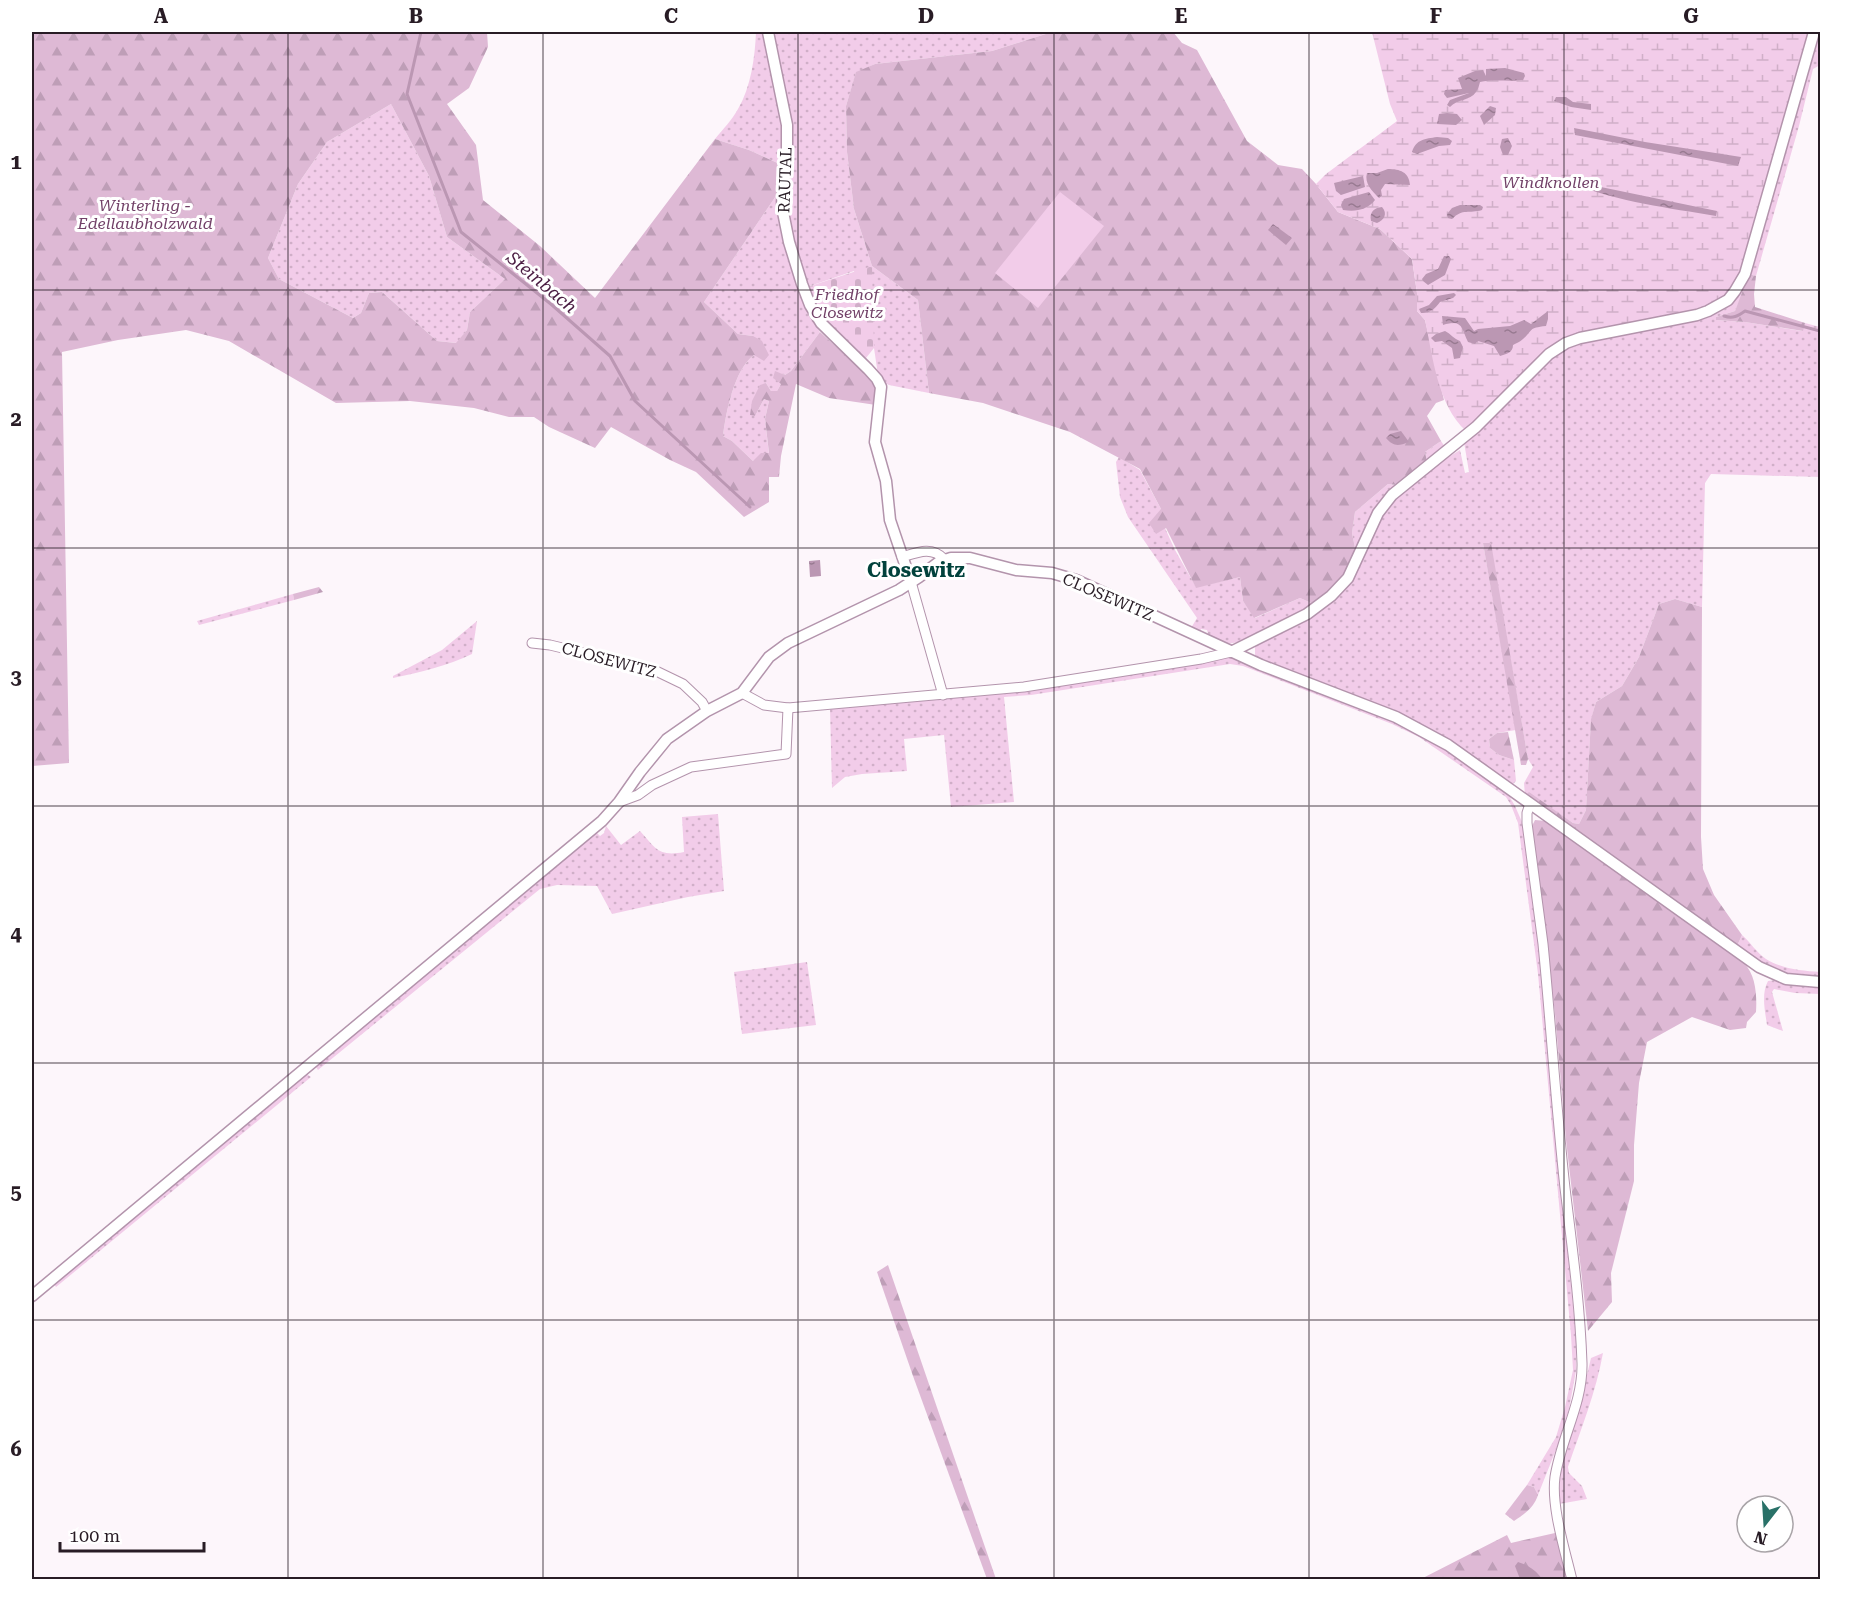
<svg xmlns="http://www.w3.org/2000/svg" width="1852" height="1611" font-family="'Roboto Serif',serif">
<defs>
<pattern id="green-dots" width="8" height="8" patternUnits="userSpaceOnUse" patternTransform="scale(1.5)"><rect width="8" height="8" fill="#f2cce9"/><path d="M2 2h.1M6 6h.1" fill="none" stroke="#d0afc8" stroke-width="1.8" stroke-linecap="round"/></pattern>
<pattern id="forest-firs" width="22" height="20" patternUnits="userSpaceOnUse" patternTransform="scale(1.5)"><rect width="22" height="20" fill="#deb9d5"/><path d="M5 1l3.5 6h-7zM16 11l3.5 6h-7z" fill="#be9eb7"/></pattern>
<pattern id="wetland-marsh" width="20" height="14" patternUnits="userSpaceOnUse" patternTransform="scale(1.5)"><rect width="20" height="14" fill="#f2cce9"/><path d="M1 5h8M5 5V1M11 12h8M15 12V8" fill="none" stroke="#d0afc8"/></pattern>
<pattern id="cemetery-stones" width="16" height="16" patternUnits="userSpaceOnUse" patternTransform="scale(1.5)"><rect width="16" height="16" fill="#f2cce9"/><path d="M2 7V4a2 2 0 0 1 4 0v3zM10 15v-3a2 2 0 0 1 4 0v3z" fill="#d0afc8"/></pattern>
<pattern id="water-ripples" width="26" height="14" patternUnits="userSpaceOnUse" patternTransform="scale(1.5)"><rect width="26" height="14" fill="#bb97b3"/><path d="M2 4q2-2 4 0t4 0M15 11q2-2 4 0t4 0" fill="none" stroke="#987a91"/></pattern>
</defs>
<rect width="100%" height="100%" fill="#fdf6fb"/>
<g fill="url(#green-dots)">
<path d="M756,32H765L783,127L782,165L749,150L715,139C723,129 732,120 738,109C751,87 755,57 756,32Z"/>
<path d="M772,32H1052L992,51L875,64L856,73L846,106L847,152L854,209L872,266L918,300L929,393L889,385L882,382L878,375L874,348L854,271L807,287L793,241L786,207L790,153Z"/>
<path d="M1818,32H1820V65L1813,69L1799,126L1756,276L1749,274Z"/>
<path d="M391,104L429,176L447,237L505,279L470,312L467,330L457,343L437,341L382,292L369,293L361,313L353,318L279,279L268,258L298,184L327,142Z"/>
<path d="M778,193C777,231 799,300 820,332L791,371L785,375L775,372L781,384L777,391H771L766,383L755,416L764,399L769,401L765,419L769,454L753,461L732,441L723,436C726,412 734,370 754,355L753,336L738,334L704,302Z"/>
<path d="M1744,284L1741,297L1735,311L1716,317V320L1745,322L1802,331L1805,323L1820,327V477L1711,474L1705,483L1702,607L1675,599L1659,604L1639,657L1622,686L1596,702L1591,720L1586,810L1579,824L1573,823L1551,808L1525,796L1524,783L1533,767L1528,759L1490,543H1483L1516,730L1497,733L1489,739L1490,748L1499,755L1514,760L1516,781L1511,786L1449,741L1425,726L1397,713L1255,658V647L1259,643L1335,599C1361,573 1366,535 1387,506C1392,499 1401,494 1408,488C1425,475 1441,461 1460,450L1465,473L1469,472L1464,442L1552,358L1566,349L1599,338L1707,318L1725,309L1740,294Z"/>
<path d="M1441,441L1445,447L1427,462L1425,452Z"/>
<path d="M1119,457L1140,470L1161,509L1165,528L1175,550L1196,587L1240,577L1243,601L1255,618L1300,598L1314,604L1239,642L1227,644L1209,637L1207,630L1201,629L1200,634L1191,628L1197,618L1128,517L1120,497L1116,462Z"/>
<path d="M1388,484L1397,485L1356,553L1352,533L1355,512Z"/>
<path d="M293,594L294,600L199,625L197,621Z"/>
<path d="M477,621L472,654C447,666 421,672 393,678V676L442,650Z"/>
<path d="M1230,657L1395,721L1446,748L1508,794L1515,806L1522,822L1538,942L1576,1337V1371L1569,1409L1559,1442L1538,1495L1534,1487L1527,1485L1556,1437L1565,1407L1573,1370L1571,1335L1538,974L1518,823L1511,805L1506,797L1419,737L1392,724L1243,666L1230,664L1031,695L1004,697L1014,802L951,807L944,735L904,739L907,771L862,774L845,777L832,788L830,708L1003,692Z"/>
<path d="M718,814L724,891L688,897L612,914L597,886L557,885L540,889L318,1070L314,1064L536,884L596,832L600,836L604,833L606,826L621,845L640,831C656,849 659,857 684,852L682,817Z"/>
<path d="M1742,935C1750,942 1757,953 1766,959C1782,969 1802,971 1820,972V977C1808,976 1795,976 1782,973C1766,968 1751,955 1737,946Z"/>
<path d="M807,962L816,1025L742,1034L734,972Z"/>
<path d="M1775,980L1798,986L1820,987V994L1795,993L1774,989L1772,992L1783,1031L1767,1025C1765,1011 1761,994 1768,981Z"/>
<path d="M304,1072L311,1077L56,1287L54,1284Z"/>
<path d="M1603,1353C1596,1392 1581,1429 1568,1467L1569,1473L1582,1486L1587,1499L1559,1504C1557,1474 1567,1446 1576,1417C1582,1398 1586,1378 1591,1358Z"/>
</g>
<g fill="url(#forest-firs)" fill-rule="evenodd">
<path d="M32,32H487L488,47L469,88L447,104L476,145L483,200L540,246L595,298L715,139L749,150L782,165L778,193L704,302L738,334L753,336L762,341L769,355L764,361L754,355C734,370 726,412 723,436L732,441L753,461L761,453H769L765,419L769,401L764,399L755,416L750,415L752,401L760,385L766,383L771,391H777L781,384L773,378L775,371L785,375L791,371L820,332L865,373L875,387L876,405L829,398L796,384L781,456L779,477H769V502L744,517L696,472L670,460L611,427L595,448L549,427L534,417H509L474,408L410,401L336,403L229,341L186,330L118,340L62,352L69,763L32,766ZM391,104L429,176L447,237L505,279L470,312L467,330L456,343L437,341L382,292L369,293L361,313L353,318L279,279L268,258L298,184L327,142Z"/>
<path d="M1052,32H1173L1182,43L1197,50L1247,141L1278,165L1302,169L1316,184L1338,212L1380,229L1412,259L1417,293V311L1425,320L1444,400L1436,403L1427,416L1441,441L1425,452L1427,462L1397,485L1388,484L1355,512L1352,533L1356,553C1343,578 1336,585 1314,604L1300,598L1254,618L1243,601L1240,577L1196,588L1166,528L1156,534L1149,523L1161,509L1140,469L1070,432L983,403L929,393L918,300L872,266L854,209L847,152L846,106L856,72L875,64L992,51Z"/>
<path d="M1749,274L1756,276L1754,294L1755,307L1805,323L1803,331L1745,322L1716,320V317L1735,311Z"/>
<path d="M1483,543H1491L1528,759L1526,765H1521Z"/>
<path d="M319,587L323,592L294,600L293,594Z"/>
<path d="M1675,599L1702,607L1701,837L1703,869L1714,895L1742,935L1737,946L1525,796L1529,792L1573,823L1579,824L1586,810L1591,719L1596,702L1622,686L1639,657L1659,604Z"/>
<path d="M1508,732L1514,760L1499,755L1490,748L1489,739L1497,733Z"/>
<path d="M1535,820L1546,821L1744,963C1756,975 1757,996 1756,1012L1747,1022L1746,1028L1730,1030L1692,1017L1647,1042L1639,1083L1634,1145V1181L1611,1273L1612,1302L1588,1331L1566,1140L1555,1014L1532,826Z"/>
<path d="M888,1265L996,1579H987L913,1376L877,1272Z"/>
<path d="M1527,1485L1534,1487L1538,1495C1534,1507 1525,1514 1514,1521L1505,1514Z"/>
<path d="M1555,1533L1560,1543L1568,1580H1419L1507,1535L1511,1543Z"/>
</g>
<path fill="url(#wetland-marsh)" d="M1372,32H1809C1793,87 1776,143 1761,199C1753,229 1749,264 1730,290C1722,301 1709,307 1696,311L1575,335L1466,431C1437,404 1433,357 1425,320L1417,311V293L1412,259L1380,229L1338,212L1316,184L1326,174L1397,121L1390,104Z"/>
<path fill="url(#cemetery-stones)" d="M872,266L874,348L866,358L860,356C839,332 820,318 807,287Z"/>
<path fill="#f2cce9" d="M1060,192L1104,226L1038,308L995,273Z"/>
<g fill="url(#water-ripples)">
<path d="M1505,68L1524,73L1525,76L1523,80C1508,82 1494,79 1480,82C1479,86 1478,89 1476,92C1470,101 1457,99 1450,107L1447,105L1450,100L1469,93L1447,98L1444,94L1445,90L1462,89L1458,78L1475,71L1483,70L1486,76V69Z"/>
<path d="M1556,97H1566L1573,102L1591,104V110L1571,107L1554,101Z"/>
<path d="M1490,106L1496,108L1495,115L1484,125L1480,116Z"/>
<path d="M1447,113L1457,114L1462,120L1456,125L1437,124L1439,114Z"/>
<path d="M1574,128L1645,142L1741,157L1738,166L1575,135Z"/>
<path d="M1437,137L1448,138L1452,141L1450,145L1439,146L1417,154L1412,152C1416,139 1425,139 1437,137Z"/>
<path d="M1508,138L1512,146L1508,155H1503L1500,147L1502,139Z"/>
<path d="M1388,169C1400,169 1409,172 1410,185L1385,184L1381,190L1382,196L1379,198C1372,191 1364,183 1367,173H1377Z"/>
<path d="M1363,176L1365,187L1341,195L1336,191L1334,183Z"/>
<path d="M1576,179L1596,186L1717,211L1716,216C1669,208 1619,202 1574,184Z"/>
<path d="M1369,192L1375,200C1367,210 1356,212 1343,210L1341,205L1344,199Z"/>
<path d="M1460,205H1480L1483,207L1482,210C1469,214 1463,208 1452,219L1448,218L1447,214L1452,208Z"/>
<path d="M1382,207C1388,214 1384,220 1377,223L1371,221C1369,212 1374,208 1382,207Z"/>
<path d="M1273,224L1292,238L1286,245L1268,230Z"/>
<path d="M1444,256H1449L1451,259L1445,275L1428,285L1423,281L1422,279L1426,274L1438,269Z"/>
<path d="M1454,293L1456,295L1453,298L1440,302C1436,308 1429,314 1421,313L1419,309L1429,305L1437,296Z"/>
<path d="M1548,311V319L1546,326C1527,328 1534,330 1523,339C1520,342 1516,343 1513,345C1513,353 1506,354 1500,356L1494,346L1478,341L1475,344L1468,342C1461,328 1463,319 1443,325L1442,316L1465,318L1474,331L1478,329L1510,326L1524,320L1531,324Z"/>
<path d="M1445,331C1451,334 1454,339 1460,341L1463,347L1460,358L1454,359L1452,348L1442,341L1435,342L1431,338L1436,334Z"/>
<path d="M1401,431L1409,442C1398,446 1394,447 1386,438L1390,434Z"/>
<path d="M820,560L821,576L810,577L809,561Z"/>
<path d="M1518,1562C1528,1565 1536,1570 1542,1579H1520L1515,1566Z"/>
</g>
<g fill="none" stroke-linecap="round" stroke-linejoin="round">
<g stroke="#bb97b3" stroke-width="3">
<path d="M421,32L407,94L461,232L552,305L610,356L635,401L750,507"/>
<path d="M1724,316C1733,319 1738,316 1745,311L1820,331"/>
</g>
<defs>
<g id="minor">
<path d="M902,557C918,552 932,546 944,559"/>
<path d="M911,582L943,695"/>
<path d="M532,643L550,645L654,670L683,684L702,702L707,711"/>
<path d="M742,693L764,705L788,708L1024,687L1201,659L1231,652"/>
<path d="M619,802L638,795L652,785L691,767L786,754L788,708"/>
<path d="M1530,804L1527,813V823C1532,863 1538,904 1543,944C1551,1025 1556,1107 1565,1188C1572,1246 1580,1304 1582,1363C1583,1403 1561,1438 1555,1477C1551,1507 1565,1550 1572,1580"/>
</g>
<g id="tertiary">
<path d="M768,32L787,125V153L783,181L782,207L789,242L802,284L810,305L821,323L868,369L877,379L881,387L875,442L886,481L890,520L911,582"/>
<path d="M1231,652L1307,614L1331,596L1348,578L1378,513L1392,495L1476,427L1549,354L1566,343L1580,338L1697,315L1708,311L1728,300L1735,291L1745,274L1814,32"/>
<path d="M32,1296L602,821L619,802L640,772L667,739L707,711L742,693L769,657L788,643L899,590L919,577L939,562L951,558H970L1016,570L1052,573L1076,580L1261,665L1396,717L1448,745L1759,967L1786,979L1820,982"/>
</g>
</defs>
<use href="#minor" stroke="#b394ac" stroke-width="11"/>
<use href="#tertiary" stroke="#b394ac" stroke-width="13"/>
<use href="#minor" stroke="#fff" stroke-width="9"/>
<use href="#tertiary" stroke="#fff" stroke-width="10"/>
</g>
<path fill="none" stroke="#281c25" stroke-width="1.5" stroke-opacity="0.55" d="M288,32V1580M543,32V1580M798,32V1580M1054,32V1580M1309,32V1580M1564,32V1580M32,290H1820M32,548H1820M32,806H1820M32,1063H1820M32,1320H1820"/>
<g text-anchor="middle" dominant-baseline="central" stroke-width="6" stroke-linejoin="round" paint-order="stroke">
<g font-size="16" fill="#281c25" stroke="#fff">
<text transform="translate(785 180) rotate(-88)">RAUTAL</text>
<text transform="translate(1108 597) rotate(23)">CLOSEWITZ</text>
<text transform="translate(609 660) rotate(15)">CLOSEWITZ</text>
</g>
<g font-size="16" font-style="italic" fill="#724168" stroke="#fff">
<text x="1551" y="182">Windknollen</text>
<text x="145" y="205">Winterling -<tspan x="145" dy="18">Edellaubholzwald</tspan></text>
<text x="847" y="294">Friedhof<tspan x="847" dy="18">Closewitz</tspan></text>
</g>
<g font-size="18" font-style="italic" fill="#4a1c42" stroke="#fff">
<text transform="translate(542 282) rotate(40)">Steinbach</text>
</g>
<g font-size="20" font-weight="bold" fill="#01423c" stroke="#fff">
<text x="916" y="570">Closewitz</text>
</g>
</g>
<rect width="1852" height="1611" fill="none" stroke="#ffffff" stroke-width="66"/>
<g transform="translate(1765 1524) rotate(197)"><circle r="28" fill="#ffffff" stroke="#a9a4a8" stroke-width="1.5"/>
<path d="M0-4.5L10 22L0 15L-10 22Z" fill="#297168"/>
<text y="-9" font-size="16" font-weight="bold" text-anchor="middle" fill="#281c25">N</text>
</g>
<path d="M60 1542v9h144v-9" fill="none" stroke="#281c25" stroke-width="3"/>
<text x="69" y="1542" font-size="18" fill="#281c25" stroke="#ffffff" stroke-width="4.5" paint-order="stroke">100 m</text>
<rect x="33" y="33" width="1786" height="1545" fill="none" stroke="#281c25" stroke-width="2"/>
<g font-size="20" text-anchor="middle" font-weight="bold" fill="#281c25">
<text x="161" y="23">A</text>
<text x="416" y="23">B</text>
<text x="671" y="23">C</text>
<text x="926" y="23">D</text>
<text x="1181" y="23">E</text>
<text x="1436" y="23">F</text>
<text x="1691" y="23">G</text>
<text x="16" y="169">1</text>
<text x="16" y="426">2</text>
<text x="16" y="684">3</text>
<text x="16" y="941">4</text>
<text x="16" y="1199">5</text>
<text x="16" y="1456">6</text>
</g>
</svg>
